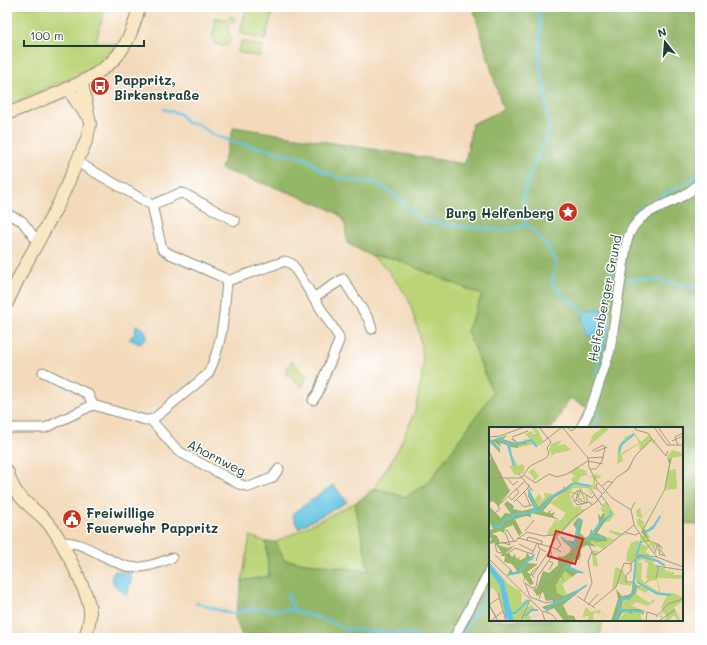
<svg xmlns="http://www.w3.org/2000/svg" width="707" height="645" font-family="Mali,sans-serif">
<rect width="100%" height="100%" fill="#fff"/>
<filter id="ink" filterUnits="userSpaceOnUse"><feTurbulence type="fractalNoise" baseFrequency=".025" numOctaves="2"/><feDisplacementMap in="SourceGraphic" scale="8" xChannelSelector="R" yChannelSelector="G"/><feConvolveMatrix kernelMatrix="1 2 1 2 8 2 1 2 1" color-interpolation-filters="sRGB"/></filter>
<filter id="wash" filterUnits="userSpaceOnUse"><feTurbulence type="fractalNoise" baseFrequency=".012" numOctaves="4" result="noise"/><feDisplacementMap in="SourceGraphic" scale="16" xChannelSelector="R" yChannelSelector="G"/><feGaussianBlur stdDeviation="0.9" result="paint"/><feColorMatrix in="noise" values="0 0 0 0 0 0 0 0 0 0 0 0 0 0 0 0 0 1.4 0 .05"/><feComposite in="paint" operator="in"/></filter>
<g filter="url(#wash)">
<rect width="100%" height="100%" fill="#f3dabb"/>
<g fill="#bbd478" stroke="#6d8856">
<path d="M7,7H105L96,41L117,45L111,54L89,70L7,105Z"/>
<path d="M247,7H274L265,40L240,33Z"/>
<path d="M230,16L233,17L235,20L234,22L230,24L228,30C234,40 229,50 217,44L216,45C211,39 211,32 216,26L214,22L215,17L227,20Z"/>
<path d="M241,41L262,46L259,57L238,52Z"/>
<path d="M371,256L395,259L482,295L467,331L493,393L428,483L405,497L374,488L398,450L415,411L422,376L423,357L419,333L408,297L384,266Z"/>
<path d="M292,361L307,376L303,387L285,373Z"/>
<path d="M355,503L369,572L284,560L276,542Z"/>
<path d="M250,536L266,542L269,576L242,581Z"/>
</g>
<path fill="#94b668" stroke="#5a7a4e" d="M473,7H700V242L698,243L697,252L700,256V525L682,523V428H581L590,408L570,398L552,428H490V620H604L602,624L600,638H243L235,618L242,581L269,576L266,542H276L284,560L369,571L355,503L364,497L374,488L405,497L428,483L493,393L467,331L482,295L395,259L371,256L347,243C346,236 346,225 343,219C337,206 239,176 221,169L234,127L465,164L472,124L503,110Z"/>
<g fill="#64c5e2" stroke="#42818b">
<path d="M596,309H601L604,316V327L591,337L587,335L583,322V316L586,312Z"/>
<path d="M136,325C144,327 146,330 147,338L140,344L129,339L135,333Z"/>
<path d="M333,485L347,502L298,528L292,514Z"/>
<path d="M115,571L131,574V579L127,595C119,589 111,586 112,575Z"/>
</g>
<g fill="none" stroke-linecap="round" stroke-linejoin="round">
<g stroke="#64c5e2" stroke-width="2.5">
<path d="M536,7L541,24L539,61L545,89L549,133L531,170L523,197L527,225L546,245L556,260L552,284L580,309L588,314"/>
<path d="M164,109L180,114L187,123L197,124L214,135L234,142L303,158L310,161L322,171L345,180L377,183L395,195L422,221L475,228L505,230L527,225"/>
<path d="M628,279L659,280L700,288"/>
<path d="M601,325L604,327L610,325"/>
<path d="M596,380L599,358L610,325L606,301L611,285L616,246L622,232L637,209L690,181L700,172"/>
<path d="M595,428L599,414"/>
<path d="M287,594L294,610"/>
<path d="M196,603L232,614L250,609L291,610L332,622L344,629L394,633C404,631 412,633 421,638"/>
<path d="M462,638L466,628L490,588"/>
</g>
</g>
</g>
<g filter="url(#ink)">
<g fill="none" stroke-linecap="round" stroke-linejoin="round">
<defs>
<g id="street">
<path d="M152,205L178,194L183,193L235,221"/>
<path d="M7,214L22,221L34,237L39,240"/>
<path d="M227,281L285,261L292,264L339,337V341L323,379L318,393L313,400"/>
<path d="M313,298L343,279L369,320L372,329"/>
<path d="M43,372L88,394L93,405"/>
<path d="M151,420L178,451L239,484L249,487L272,478L279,469"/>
<path d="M7,428H45L93,405L145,420H151L157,416L208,374C223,344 224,314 227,281L224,278L170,254L162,249L152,205L77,162"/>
<path d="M581,428L591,408L610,350L627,241C638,202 677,209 700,182"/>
<path d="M61,543C79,537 110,564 130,567C144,569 158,563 172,558"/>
<path d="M454,638L490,570"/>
</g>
<g id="secondary">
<path d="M68,88L76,101L89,118"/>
<path d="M7,114C40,100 96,82 118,55C129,41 135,24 139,7"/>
<path d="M7,303L21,273L59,203L87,139L90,124L82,82"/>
<path d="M7,471C9,477 11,483 14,488C22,503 38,511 48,523C60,536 89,594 90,611C91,620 87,630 85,638"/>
</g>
</defs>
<use href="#street" stroke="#898c78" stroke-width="11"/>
<use href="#secondary" stroke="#898c78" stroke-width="14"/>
<use href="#street" stroke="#fff" stroke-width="9"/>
<use href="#secondary" stroke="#fae7c3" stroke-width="12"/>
</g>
</g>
<defs>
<symbol id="bus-disc" viewBox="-11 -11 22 22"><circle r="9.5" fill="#c8321e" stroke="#fff"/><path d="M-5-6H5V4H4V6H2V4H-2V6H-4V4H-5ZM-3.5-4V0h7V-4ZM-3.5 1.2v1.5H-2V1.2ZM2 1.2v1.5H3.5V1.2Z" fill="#fff"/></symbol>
<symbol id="sight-disc" viewBox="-11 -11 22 22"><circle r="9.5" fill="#c8321e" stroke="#fff"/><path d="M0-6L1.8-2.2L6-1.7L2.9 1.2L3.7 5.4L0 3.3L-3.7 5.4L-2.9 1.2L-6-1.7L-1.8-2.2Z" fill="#fff"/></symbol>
<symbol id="civic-disc" viewBox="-11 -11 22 22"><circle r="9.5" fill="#c8321e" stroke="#fff"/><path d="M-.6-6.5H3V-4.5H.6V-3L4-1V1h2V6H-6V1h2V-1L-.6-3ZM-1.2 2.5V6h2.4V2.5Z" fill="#fff"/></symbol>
</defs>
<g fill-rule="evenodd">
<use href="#bus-disc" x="89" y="75" width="22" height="22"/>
<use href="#sight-disc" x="557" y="201" width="22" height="22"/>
<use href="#civic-disc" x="61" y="508" width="22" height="22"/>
</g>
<g text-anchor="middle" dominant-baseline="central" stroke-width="3" stroke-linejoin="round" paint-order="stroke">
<g font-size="13" font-weight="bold" fill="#1f3d34" stroke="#fff" text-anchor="start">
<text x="114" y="79">Pappritz,<tspan x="114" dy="15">Birkenstraße</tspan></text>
<text x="554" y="212" text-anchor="end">Burg Helfenberg</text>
<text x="86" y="512">Freiwillige<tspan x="86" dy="15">Feuerwehr Pappritz</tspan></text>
</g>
<g font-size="13" fill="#1f3d34" stroke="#fff">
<text transform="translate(604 298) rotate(-79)">Helfenberger Grund</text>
<text transform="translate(217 457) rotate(27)">Ahornweg</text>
</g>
</g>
<g transform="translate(489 427)">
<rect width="194" height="194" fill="#f3dabb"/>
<path d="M42,0H47L55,15L49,19L45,17L29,21V18L38,16L35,12L42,13L36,7L43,4L44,7H47ZM114,0L120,2L99,20L104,8ZM143,3L152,15L160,8L152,5L159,7L161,9L164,14L167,11L165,16L178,30L183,23L193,26L194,29L182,31L181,29L180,32L162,14L146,29L142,39L138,44L132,48L139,41L146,29L151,24L150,17L133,28L134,34L128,37L129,20L137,9L144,7ZM146,8L150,16L131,27L133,18ZM73,13L69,19L76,17L82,23L65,27L57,35L44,42L50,49L44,55L45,51L40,45L43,42L57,35L63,28L60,23L62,17ZM20,23L29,39L33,37L36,40L34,46L26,48L20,39L23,38ZM87,40L97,44L98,48L91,50L89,57L104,58V50L99,51L107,47L113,50L107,52L106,59L109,63L99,61L103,67L102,68L98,61H92L96,70V76L94,72L83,75L85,80L92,79V82H97L72,106L60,109L58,106L67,92L69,96L77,86L61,76L85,57L82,52L86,49L81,46ZM84,61H90L94,71L82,74L81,66L93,69L82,64ZM187,42L188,62L176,63L178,47L181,43ZM55,66L64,67L48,80L43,70L45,73L50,67L53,72L49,77L56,71ZM181,71L170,95L165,101L158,106L162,112L159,111V115L152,116L151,109L157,108L156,107L162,101H160L164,98V101L169,96ZM117,75L126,87L120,95L115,94L120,89L117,90L111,81H115L113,78ZM167,76L151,92L155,95L154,104L148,97V93L152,90H148L147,84L151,80L153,89ZM121,103L139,108H131L118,118L113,124L107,128L109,139H104L103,123L111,125L114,122L101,115L103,112L107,115L117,113V110L125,112L129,109L120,105ZM150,113V122L152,117L159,119L161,113L167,116L165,124L162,118L156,125L160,127V130L166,132L164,136L170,141H175L178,145L181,143V147L182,145H185V148H194V152L168,151L172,167H170L184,166L194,170V174L185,180L192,194H189L185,188L179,194H175L178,189L175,186L172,188L174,190H170L174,185L172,180L178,169L167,168L160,162L157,166L144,160L145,156L154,161L146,153L145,138L149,134L142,136L137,134L138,125L142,116ZM154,132L159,137L157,150L159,152L155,156L152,151L153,136L149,135ZM168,153L170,165L157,157L160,154ZM0,133L19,157L30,163L33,168L32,175L33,176L37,172L40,175L35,182L42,178L46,182L39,186L43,194L31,192L32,194H25L15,154ZM126,140L134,143L139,156H143L142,159L129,157L123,164ZM0,143L11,158L18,194L9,167L4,161L0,163ZM76,144L83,150L73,157L78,167L81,166L75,169L70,168L66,162ZM147,167L161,176L164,172L166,174L159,179L146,175L145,178L140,177L152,183L132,182L135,174ZM97,180L102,185L110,183L123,193L111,185L110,187L118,194L107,185L104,188L105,194H98L100,189L93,190ZM136,185H155V188H151L154,194H129Z" fill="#bbd478" fill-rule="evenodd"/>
<path d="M19,8L14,12L27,16L22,12L24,11L29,16L37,14L38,17L29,18V21L21,20L23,26L18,18L11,16L12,20L4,14L11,22V26L0,14ZM0,25L21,64L9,79L4,74L0,76V35L2,32ZM178,30L180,32L183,30L176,63L155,102L158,104L172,90L157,106L160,113L170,117L174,121V122L161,113L159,117L160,115L157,114L159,112L152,105L175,63L180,37ZM84,55L80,62L65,71L54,84L58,86L63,82L60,87L66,85L64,89L69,92L70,96L68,92L42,86V90L37,89L26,92L33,106L30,109L24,98L16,101L15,106L11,104L3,107L8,109L11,115L9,118L19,121L26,118L16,127L20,126L23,130L26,127L27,132L32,129L29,132L32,133L37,130L38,125L41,130L46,127L38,136L49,137L38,145L43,148L41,149L45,157L41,158L36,151L34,158L35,150L33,146L18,149L21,143L25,146L28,144L23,137L15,135L16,129H12L13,126L6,116L0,117L3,111H0V103L4,102L2,97L0,99V88L3,87H0V79L12,91L16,86L22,87L15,77L18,74L25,79L24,82L33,84L45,81L39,69L40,62L49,80L60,70L75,62L74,58L76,61ZM114,86L116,87L115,92L120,89L108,106L117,110L118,114L107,115L103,113L101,115L108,120L98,118L91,122L92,128L90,133L86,132L81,140L95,146H88L83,150L76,144L73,149L76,156L72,150L67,159L68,166L75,169L97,159L74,178L79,188L85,189L87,194H75L65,181L58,184L53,180L64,176V173L57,174L54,165L48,169L44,162L48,161L54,144L60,146L69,138V129L74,130L81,125L82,121L73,113L85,114L87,102L84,97L89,91L94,93L91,106L97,111L101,107L102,101L104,107L106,105L110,95L109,87L112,90ZM145,155L144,160L146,158L148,163L147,167L134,174L132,182H151L157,185L144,184L142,187L138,184L133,186L129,194H122L129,172L127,162L133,169L139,168L142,166Z" fill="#94b668"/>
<path d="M0,135L15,154L25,194L17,192L11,159L0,143Z" fill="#64c5e2"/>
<path fill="none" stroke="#64c5e2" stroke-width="2" d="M8,11L22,18L42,13L48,20M1,12L3,17L10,21M19,18L25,39M130,26L132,18L145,7M40,62L41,69L47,80L44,84M3,100H10L16,92L24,91V88L51,84L62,70L86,56L101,59M156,105L164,101L171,89M103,109L116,111M72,110L84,119M98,114L113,93L122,88L121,84M85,122L89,99L92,94L90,91M147,130L152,114M149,132L150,129L169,134L176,139M0,138L13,159L22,194M75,139L94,146M19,147L31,145L36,135L43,132L45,127M148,155L167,166L182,168M130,183L155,185M58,185L61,178L76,172L98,158M20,186H26L40,173M36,189L43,183H49M126,193L130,185V175L134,171L140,172L146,165L144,160L147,133"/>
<path fill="none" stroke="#9e9b85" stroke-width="1" d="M73,0L99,31L100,40L106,52L123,71L142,83M79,0L82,4L88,0M146,0L147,3L159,6L163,12M165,0L178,18H194M169,0L181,17M0,10L11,9L35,0M23,10L39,4M163,12L177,29L179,24M183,14L194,9M54,15L73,0M189,18L186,10L194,6M0,24L14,52M106,25L118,20M99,31L115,30M99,34L114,37M101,42H107L113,34L116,21L114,18L103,24M29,46L44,64M35,48L46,56L60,47L68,50L78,47L99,34M0,51H32M32,51L41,39L57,31L60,27L58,21L62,15L50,0M19,52L24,58L29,54M108,56L107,60L113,67M113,59L119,54L124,56M101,61L114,80M92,63L89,70L92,74L98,76V68M35,64L41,78M89,64L87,73L94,78M112,68L120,79M20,70L23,73L30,65L27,61M27,72L35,80L43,78M25,75L39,61L40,57M146,75L142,83L145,98L158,117L168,130L194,140M103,78L101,75L88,78L83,69L89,63L103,71L106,67M6,86L11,82L9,79L35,55M16,104L18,103L25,114M36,104L45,93M135,105L146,108L151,106M30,111L65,121L72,125M29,112L38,105L55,109L71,107L83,92L106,76L128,50L139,43L146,29L163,12M38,114L39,110L43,111L53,114L52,118M12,115L21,118L16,105M30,117L44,124M50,117L49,120L57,125M68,122L72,118L68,111M168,122L171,124L170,127L176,129M13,126L8,125L6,117L27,114L30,110M103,126L107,128L145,98M166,126L168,118L176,129M18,127L26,121L43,127L48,116M6,128L23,144M0,132L53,184L56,194M47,134L51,122M60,134L64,136L60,143M142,137L150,128L168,130M167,139L194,143M44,148L61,123M137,148V155H145L148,160L152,159M137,148L142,144V137M45,151L42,146L50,139M167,151L170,139M9,166L17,194M88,169L106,181M41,170L36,156L43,161L47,160L49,149L63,129L61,119L69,108M41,170L57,176L65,174M50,172L54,159L63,154L88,120L98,115L103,124L99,135L103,156L95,174M0,177L9,194M0,178L10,171M0,178L7,190M99,178L109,167M103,180L127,160L135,136L142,137M54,184L64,188L68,194M167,190L179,177L194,172M171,193L186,183M2,194L14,184M32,194L41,173M157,194L158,185L168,188"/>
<path fill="#d62828" fill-opacity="0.15" stroke="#d62828" stroke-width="2" d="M67,104L94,112L86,137L59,129Z"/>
<rect width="194" height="194" fill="none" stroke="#1f3d34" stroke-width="2"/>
</g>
<rect width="707" height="645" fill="none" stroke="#fff" stroke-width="24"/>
<g transform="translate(665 42) rotate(343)" stroke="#ffffff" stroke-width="3" paint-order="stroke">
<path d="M0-3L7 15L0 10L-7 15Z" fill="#1f3d34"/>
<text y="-6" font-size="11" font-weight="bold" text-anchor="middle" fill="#1f3d34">N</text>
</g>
<path d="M24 40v6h120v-6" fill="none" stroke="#1f3d34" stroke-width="2"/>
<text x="30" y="40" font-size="12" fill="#1f3d34" stroke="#ffffff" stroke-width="3" paint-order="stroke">100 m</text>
</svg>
